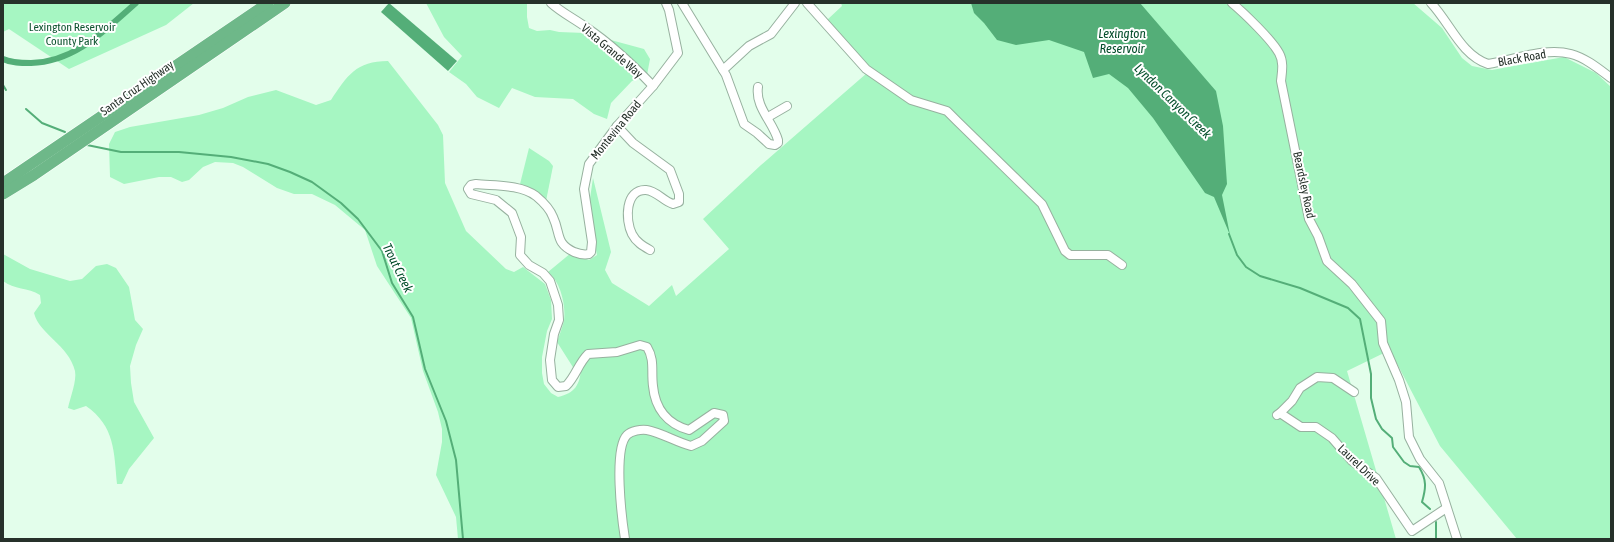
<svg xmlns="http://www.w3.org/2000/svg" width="1614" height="542" font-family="'Asap Condensed',sans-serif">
<rect width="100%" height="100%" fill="#e3feeb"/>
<g fill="#a6f6c2">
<path d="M3,3H194L166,25L69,69L9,29L3,32Z"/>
<path d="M426,3H527V17L529,28L537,31L550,30L559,32L585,33L644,49L650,59L647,75L632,81L611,103L607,119L594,114L573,99L535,97L512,88L499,108L477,97L466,84L449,72L462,56L444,37Z"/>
<path d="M841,3H1413L1442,28L1462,58L1472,66L1492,70L1564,57L1596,73L1611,87V539H1517L1440,446L1391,352H1386L1347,371L1396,539H458L456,517L436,475L442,442V429L438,412L423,371L411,318L377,266L365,230L335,205L312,194H294L277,188L243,167L233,163L215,162L203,167L189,180L182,182L171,177H159L124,184L110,177L109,144L115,132L130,127L199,115L223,108L248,97L276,90L316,105L331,100C347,76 356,61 388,61L438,125L443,135L445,183L466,231L506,269L514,272L523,267L545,284L551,300L552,319L547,331L542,357V373L544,384L551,393L558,397C575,393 580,385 581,368L576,372L557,342C559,336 562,328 564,321C566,306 561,282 548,272L571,253L589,260L597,255L588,212L593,178L611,252L605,270L612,283L649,306L672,285L676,296L729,249L703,219L761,165L867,73L827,20L842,6Z"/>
<path d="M529,148L549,161L553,166L545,206L519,188Z"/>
<path d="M3,254L30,269L70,281L82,279L96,266L107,264L116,268L129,287L135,320L143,329L136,345L130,366L131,383L134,402L154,438L129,469L122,484H117C114,452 115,426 86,406L74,410L68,408C70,398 77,381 75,371C69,345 39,334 34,313L41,303L40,295C28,287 14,290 3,281Z"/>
</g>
<g fill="#54ae78">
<path d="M389,3L457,61L448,71L381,12Z"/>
<path d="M971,3H1140L1216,91L1223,126L1227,184L1222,195L1230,235L1214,197L1205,193L1153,118L1128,88L1109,74L1093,78L1084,52L1049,40L1016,45L997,40L984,23L974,13Z"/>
</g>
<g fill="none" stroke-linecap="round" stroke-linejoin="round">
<g stroke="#54ae78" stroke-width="2">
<path d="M3,85L6,90"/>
<path d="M26,109L42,123L65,132"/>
<path d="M87,145L121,152H179L231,157L268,164L290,172L312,182L341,203L358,219L382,251L392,283L413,317L425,369L446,421L456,460L463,539"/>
<path d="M1229,234L1237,255L1246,267L1260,276L1300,288L1348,308L1360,319L1371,374V398L1376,419L1382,429L1392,438L1393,447L1404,462L1410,466L1419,467C1427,480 1426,488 1422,502L1430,509"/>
<path d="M1436,522V539"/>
</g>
<path stroke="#54ae78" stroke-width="6" d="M3,59C11,63 21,63 31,63C75,62 105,30 136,3"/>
<defs>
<g id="minor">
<path d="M551,3C562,13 575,19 587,28C611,44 633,65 653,86"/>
<path d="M682,3L726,75L744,124L757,133L769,144L775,145L778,143V140C773,122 755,107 758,87"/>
<path d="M807,3L866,69L911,100L947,111L957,121L1042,204L1065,251L1070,255H1108L1122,265"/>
<path d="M1232,3C1245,14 1271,39 1279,53C1284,62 1282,72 1281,81L1309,219L1318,236L1327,261L1352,284L1381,321L1383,343L1399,380L1406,402L1409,437L1420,459L1439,483L1457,539"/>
<path d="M1431,3C1450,23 1461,55 1488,64C1514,60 1545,47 1571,54C1586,58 1599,69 1611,78"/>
<path d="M723,70L749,46L771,34L795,3"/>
<path d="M768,117L787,106"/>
<path d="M617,126L633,143L670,170L679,194V202L673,204C663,201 657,191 646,190C625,189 625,220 632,234C636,242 643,246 650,250"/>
<path d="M1280,413L1292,401L1300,388L1317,377L1333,378L1354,392"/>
<path d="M1277,415L1280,413L1301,427H1316L1332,438L1352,461L1376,478L1412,531L1445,509"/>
<path d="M625,539C622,520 613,449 627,435C631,431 641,429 647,430C662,433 676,442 691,446L702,441L724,421L723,415L714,413L689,430C667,424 655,408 653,386C651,371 655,360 647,347L640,345L617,352L588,354C578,364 576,376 566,386L558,387L552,380L550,360L554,334L559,320L558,305L550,281L543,273L529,265L520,255L521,237L512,213L496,200L471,194L468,189L471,185L476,184C494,186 520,184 536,196C542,201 550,209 553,217C561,234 555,243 574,252C579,254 584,255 589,254L591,252L592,242L584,189L589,164L617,126L653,86L678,53L669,10L666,3"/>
</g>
<g id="highway">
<path d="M3,183L268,3"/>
<path d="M3,194L34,175L285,3"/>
</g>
</defs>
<use href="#minor" stroke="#97b19f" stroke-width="10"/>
<use href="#highway" stroke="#fff" stroke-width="12"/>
<use href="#minor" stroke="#fff" stroke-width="8"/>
<use href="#highway" stroke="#6eb889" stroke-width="11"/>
</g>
<g text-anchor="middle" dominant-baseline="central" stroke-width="4" stroke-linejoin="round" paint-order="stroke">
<g font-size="12" fill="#0d532f" stroke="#fff">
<text x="72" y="27">Lexington Reservoir<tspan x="72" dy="14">County Park</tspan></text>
</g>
<g font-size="12" fill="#26312a" stroke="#fff">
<text transform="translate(612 51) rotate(40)">Vista Grande Way</text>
<text transform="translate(1522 58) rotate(-10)">Black Road</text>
<text transform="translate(137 88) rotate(-35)">Santa Cruz Highway</text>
<text transform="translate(616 130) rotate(-51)">Montevina Road</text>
<text transform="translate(1304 185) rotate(78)">Beardsley Road</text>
<text transform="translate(1359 465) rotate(44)">Laurel Drive</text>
</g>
<g font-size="13" font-style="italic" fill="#034d2a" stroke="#fff">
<text x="1122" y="33">Lexington<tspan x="1122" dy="15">Reservoir</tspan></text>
<text transform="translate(1173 101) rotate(44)">Lyndon Canyon Creek</text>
<text transform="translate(398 268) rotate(64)">Trout Creek</text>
</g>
</g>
<rect width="1614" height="542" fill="none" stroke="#26312a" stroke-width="8"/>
</svg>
